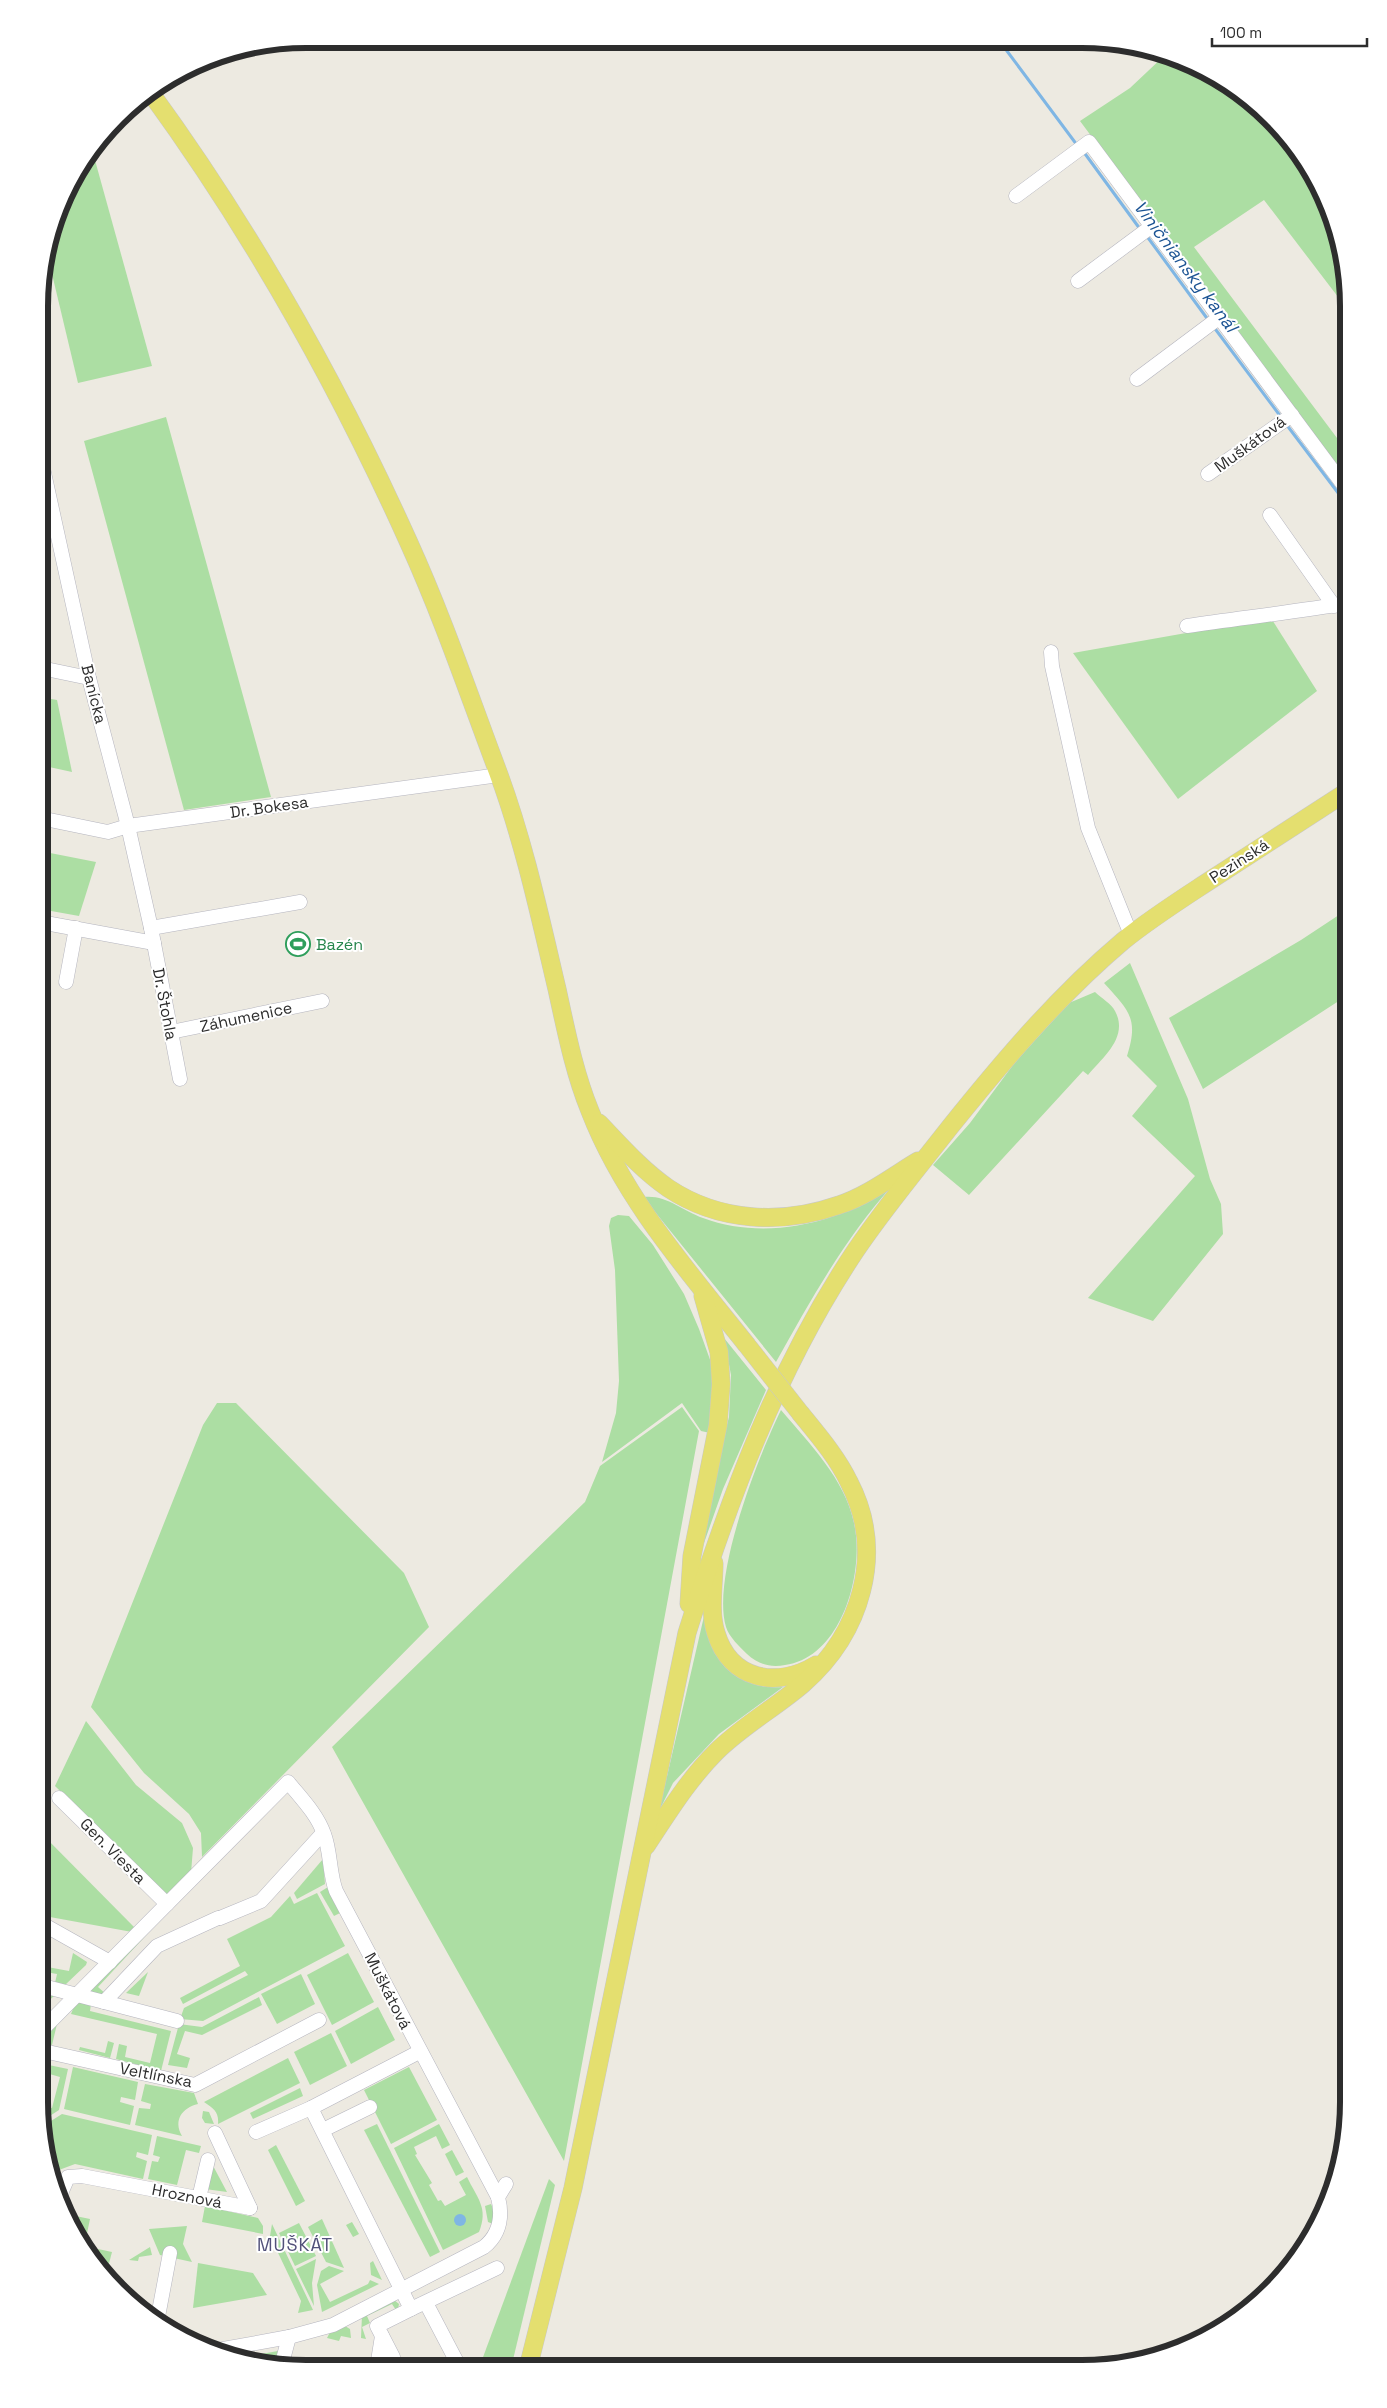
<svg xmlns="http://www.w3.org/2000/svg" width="1387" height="2408" font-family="'Space Grotesk',sans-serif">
<rect width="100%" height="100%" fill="#edeae1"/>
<g fill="#acdea3">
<path d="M1165,55L1199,66L1257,105L1303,157L1334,220L1348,310L1264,200L1194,247L1337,438L1348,431V481L1080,121L1130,88Z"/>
<path d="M93,153L152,366L78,383L47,253L66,187Z"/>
<path d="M166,417L271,797L184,810L84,441Z"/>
<path d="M1271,618L1317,691L1178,799L1073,653Z"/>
<path d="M40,697L57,700L72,772L40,765Z"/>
<path d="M40,851L96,862L79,916L40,909Z"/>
<path d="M1348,909V995L1203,1089L1169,1018L1301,940Z"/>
<path d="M1130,963L1188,1099L1210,1179L1221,1204L1223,1234L1153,1321L1088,1298L1195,1176L1132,1116L1157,1086L1127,1056C1139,1018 1129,1011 1104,983Z"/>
<path d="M1095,992C1101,998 1112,1004 1115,1011C1129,1037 1103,1057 1088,1075L1083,1071L969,1195L933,1165L970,1123L1016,1061L1069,1003Z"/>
<path d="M892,1186C845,1238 810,1301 776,1362L643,1197C665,1194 682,1210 703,1218C765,1241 839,1224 892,1186Z"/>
<path d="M618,1215L629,1216L653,1245L684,1294L699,1329L713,1368L710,1433L701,1431L682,1403L602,1462L616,1413L619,1381L615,1270L609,1226L611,1218Z"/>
<path d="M724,1338L766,1390L723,1489L698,1560L715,1472L729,1417L731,1375Z"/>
<path d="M217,1403H236L404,1573L429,1627L202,1857L201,1833L189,1814L144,1773L91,1707L203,1425Z"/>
<path d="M682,1407L699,1431L564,2161L332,1747L585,1502L600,1466Z"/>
<path d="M781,1410C809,1443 845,1479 854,1523C865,1572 842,1657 785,1665C770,1668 758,1664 747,1654C740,1647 729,1637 726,1627C711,1577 758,1457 781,1410Z"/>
<path d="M708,1599C707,1614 706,1630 711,1645C713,1651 719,1656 722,1661C738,1681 757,1689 783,1687L719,1734L673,1783L659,1811Z"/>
<path d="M86,1721L136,1785L182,1823L193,1848L191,1873L167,1895L55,1786Z"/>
<path d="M42,1834L135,1928L132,1932L39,1915V1840Z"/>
<path d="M323,1859L325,1884L297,1899L294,1893Z"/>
<path d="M328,1887L342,1912L334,1916L320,1892Z"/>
<path d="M317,1893L345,1946L203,2021L180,2019L184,2008L248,1975L245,1971L183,2004L180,1998L240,1966L227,1939L271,1917L290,1896L294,1904Z"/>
<path d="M151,1930L98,1987L107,1995L82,1993Z"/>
<path d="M73,1953L87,1962L86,1965L65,1985L55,1983L57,1974L40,1971L42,1966L69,1971Z"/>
<path d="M348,1953L374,2002L332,2025L307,1975Z"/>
<path d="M148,1972L139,1996L126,1993Z"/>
<path d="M301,1974L315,2004L277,2024L261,1994Z"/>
<path d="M39,1988L56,1994L39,2010Z"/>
<path d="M259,1997L262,2005L202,2035L185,2031L177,2054L190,2058L187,2068L168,2065L179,2024L202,2027Z"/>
<path d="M75,2000L91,2004L90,2011L171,2031L161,2071L116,2059L119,2044L127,2046L125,2057L150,2063L157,2034L71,2014L73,2009L57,2024L52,2045L39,2042Z"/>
<path d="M378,2007L395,2040L351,2064L335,2031Z"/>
<path d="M331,2033L347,2066L310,2085L294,2052Z"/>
<path d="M108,2041L114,2043L110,2058L79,2050L80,2047L105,2053Z"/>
<path d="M288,2058L300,2083L218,2124C219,2112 214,2109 204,2102Z"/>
<path d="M39,2063L68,2069L59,2110L42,2121L39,2106L52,2108L60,2077L39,2071Z"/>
<path d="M73,2067L138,2082L135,2100L121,2097L120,2102L134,2106L130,2125L64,2109Z"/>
<path d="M409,2067L437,2120L391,2144L364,2090Z"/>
<path d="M145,2084L194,2093L198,2104C182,2108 173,2120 182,2136L135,2125L139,2108L150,2109L151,2104L141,2101Z"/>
<path d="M300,2088L303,2096L253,2119L250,2113Z"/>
<path d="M203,2111L209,2112L214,2124L205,2123L202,2118Z"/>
<path d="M62,2114L152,2135L148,2155L137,2152L136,2157L147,2161L143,2179L75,2164L59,2170L56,2179L50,2171L46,2146H49L50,2140L45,2139L43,2126Z"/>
<path d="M377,2124L440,2252L430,2257L364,2130Z"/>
<path d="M439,2124L450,2145L442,2149L436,2136L414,2147L417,2154L415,2155L432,2183L429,2185L438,2201L441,2200L445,2206L466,2195L459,2182L467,2177C477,2198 489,2208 479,2232L443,2250L394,2148Z"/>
<path d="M157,2136L201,2146L199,2153L186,2150L177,2185L148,2179L152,2161L158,2162L160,2157L153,2155Z"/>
<path d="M276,2145L305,2201L296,2206L268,2150Z"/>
<path d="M452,2150L464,2172L456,2176L445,2154Z"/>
<path d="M211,2162L227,2192L205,2189Z"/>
<path d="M549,2179L555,2185L511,2368H479Z"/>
<path d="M491,2204L494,2211L493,2224L488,2222L485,2206Z"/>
<path d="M205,2206L258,2218L263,2226V2234L202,2222Z"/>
<path d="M66,2214L90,2219L85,2243L79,2241Z"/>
<path d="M322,2219L344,2268L326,2262L308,2227Z"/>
<path d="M352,2222L359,2234L353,2237L346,2225Z"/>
<path d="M299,2223L316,2256L295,2266L279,2233Z"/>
<path d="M272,2224L313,2310L298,2313L301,2301L270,2236Z"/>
<path d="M187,2226L183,2244L192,2262L160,2255L149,2229Z"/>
<path d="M150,2247L152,2255L139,2257L138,2261L129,2260Z"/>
<path d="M98,2249L112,2252L107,2271L102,2270L95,2263Z"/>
<path d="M316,2259L312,2283L314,2306L296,2269Z"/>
<path d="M373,2261L382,2280L371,2275L370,2263Z"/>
<path d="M198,2263L253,2273L267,2295L193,2308Z"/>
<path d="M329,2266L344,2271L320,2284L330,2302L368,2284L370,2280L379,2284L322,2312L317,2285L321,2271Z"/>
<path d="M394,2300L399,2304L398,2309L396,2310L392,2304L367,2316L370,2323L362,2327L366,2339L361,2338L362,2315Z"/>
<path d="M345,2326L350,2329L351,2338L341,2336L339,2341L327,2338L330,2332Z"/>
<path d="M278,2351L275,2367L239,2358Z"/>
</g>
<g fill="#7fb6e4">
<path d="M305,938L307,945L291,949L289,942Z"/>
<circle cx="460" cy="2220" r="6"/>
</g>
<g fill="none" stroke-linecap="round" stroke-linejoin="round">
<g stroke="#7fb6e4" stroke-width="3">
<path d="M1001,43L1077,145"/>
<path d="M1083,151L1140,229"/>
<path d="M1146,235L1209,321"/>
<path d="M1213,326L1281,417"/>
<path d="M1286,424L1348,506"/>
</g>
<defs>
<g id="minor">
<path d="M1016,196L1089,142L1348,491"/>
<path d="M1078,281L1152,226"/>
<path d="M1137,379L1220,317"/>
<path d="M41,459L89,678L128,826L151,928L180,1079"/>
<path d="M1208,474L1292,415"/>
<path d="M1270,515L1334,606"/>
<path d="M1187,626C1241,618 1295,612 1348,603"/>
<path d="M1051,652L1052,666L1088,828L1131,935"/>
<path d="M41,668L89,678"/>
<path d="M40,818L108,832L128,826L499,775"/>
<path d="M40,922L154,943"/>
<path d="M151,928L300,902"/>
<path d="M66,982L76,928"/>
<path d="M171,1032L322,1001"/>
<path d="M59,1798L167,1904"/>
<path d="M220,1918L261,1901L323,1833"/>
<path d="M39,1922L110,1962"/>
<path d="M39,1985L177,2021"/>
<path d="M104,2002L157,1946L218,1918"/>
<path d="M39,2033L288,1782C301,1798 317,1814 324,1834C331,1852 329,1873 336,1891L498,2197"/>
<path d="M39,2050L195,2085L319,2020"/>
<path d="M311,2108L411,2309L377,2326L393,2357"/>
<path d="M323,2130L370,2107"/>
<path d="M256,2132L311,2108L419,2052"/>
<path d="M215,2133L250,2208"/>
<path d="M199,2198L208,2160"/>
<path d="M60,2203L62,2191L68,2177L82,2176L250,2208"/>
<path d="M426,2303L459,2366"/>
<path d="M411,2309L497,2268"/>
<path d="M157,2322L170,2253"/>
<path d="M212,2351L289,2337L333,2325L484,2247C500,2234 503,2217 498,2197L506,2184"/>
<path d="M281,2367L289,2337"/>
<path d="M377,2367L382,2336"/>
</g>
<g id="major">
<path d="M150,92C252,232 338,385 409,543C443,618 469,695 498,772C524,842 540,917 557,989C566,1030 574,1072 590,1111C624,1199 688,1271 746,1344"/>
<path d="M599,1123C621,1146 642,1170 668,1188C719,1222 782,1225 839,1205C867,1196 893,1176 918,1161"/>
<path d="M714,1563C714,1585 709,1612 716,1633C730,1680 777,1689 816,1665"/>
<path d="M689,1604L692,1556L718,1425L721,1384L719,1352L703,1296"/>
<path d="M646,1846C668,1813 688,1780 716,1752C742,1726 775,1708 803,1684C861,1633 886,1553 849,1482C837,1457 818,1435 801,1414"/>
<path d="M528,2368L573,2188L687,1633C729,1499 777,1368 856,1250C885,1207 918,1168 950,1127C1003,1061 1058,996 1123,941C1150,919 1180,900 1209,881C1255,851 1302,821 1348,791"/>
</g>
</defs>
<use href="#minor" stroke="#b5b5bf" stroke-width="15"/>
<use href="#major" stroke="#c8c8c8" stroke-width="19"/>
<use href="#minor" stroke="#fff" stroke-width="14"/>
<use href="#major" stroke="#e4df6f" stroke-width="18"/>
<defs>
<path id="major-bridge" d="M746,1344L801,1414"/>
</defs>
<use href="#major-bridge" stroke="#c8c8c8" stroke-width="19" stroke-linecap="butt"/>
<use href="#major-bridge" stroke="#e4df6f" stroke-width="18"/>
</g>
<defs>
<symbol id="stadium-ring" viewBox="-11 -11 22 22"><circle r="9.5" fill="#fff" stroke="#2e9e5b" stroke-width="1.5"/><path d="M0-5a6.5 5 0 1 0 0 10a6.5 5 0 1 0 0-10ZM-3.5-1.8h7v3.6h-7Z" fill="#2e9e5b"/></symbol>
</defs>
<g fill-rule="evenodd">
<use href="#stadium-ring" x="284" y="930" width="28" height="28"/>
</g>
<g text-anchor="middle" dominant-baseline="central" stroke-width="4" stroke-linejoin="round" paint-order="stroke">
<g font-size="16" fill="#2d2d2d" stroke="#fff">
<text transform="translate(1250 444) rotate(-36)">Muškátová</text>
<text transform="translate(94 694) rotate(76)">Banícka</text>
<text transform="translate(269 807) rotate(-8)">Dr. Bokesa</text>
<text transform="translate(1239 861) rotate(-33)">Pezinská</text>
<text transform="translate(165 1004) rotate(79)">Dr. Štohla</text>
<text transform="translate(246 1017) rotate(-12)">Záhumenice</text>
<text transform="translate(113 1851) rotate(45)">Gen. Viesta</text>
<text transform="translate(388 1991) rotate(63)">Muškátová</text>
<text transform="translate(156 2075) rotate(11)">Veltlínska</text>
<text transform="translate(187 2196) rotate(11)">Hroznová</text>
</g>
<g font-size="16" fill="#27864d" stroke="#fff" text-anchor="start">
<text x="316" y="944">Bazén</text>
</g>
<g font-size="18" font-style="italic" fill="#1b5393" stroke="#fff">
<text transform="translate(1186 266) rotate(53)">Viničniansky kanál</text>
</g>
<g font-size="18" letter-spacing="1" fill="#52517a" stroke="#fff">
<text x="295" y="2244">MUŠKÁT</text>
</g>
</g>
<path d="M0 0H1387V2408H0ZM306 48H1082A258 258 0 0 1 1340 306V2102A258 258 0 0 1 1082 2360H306A258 258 0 0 1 48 2102V306A258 258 0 0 1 306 48Z" fill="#fff" fill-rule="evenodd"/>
<path fill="none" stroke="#2d2d2d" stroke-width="6" d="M306 48H1082A258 258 0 0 1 1340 306V2102A258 258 0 0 1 1082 2360H306A258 258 0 0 1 48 2102V306A258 258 0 0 1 306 48Z"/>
<path d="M1212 38v8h155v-8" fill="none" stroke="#2d2d2d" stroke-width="2.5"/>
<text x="1220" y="38" font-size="15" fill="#2d2d2d" stroke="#ffffff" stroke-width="4" paint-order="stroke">100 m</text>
</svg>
